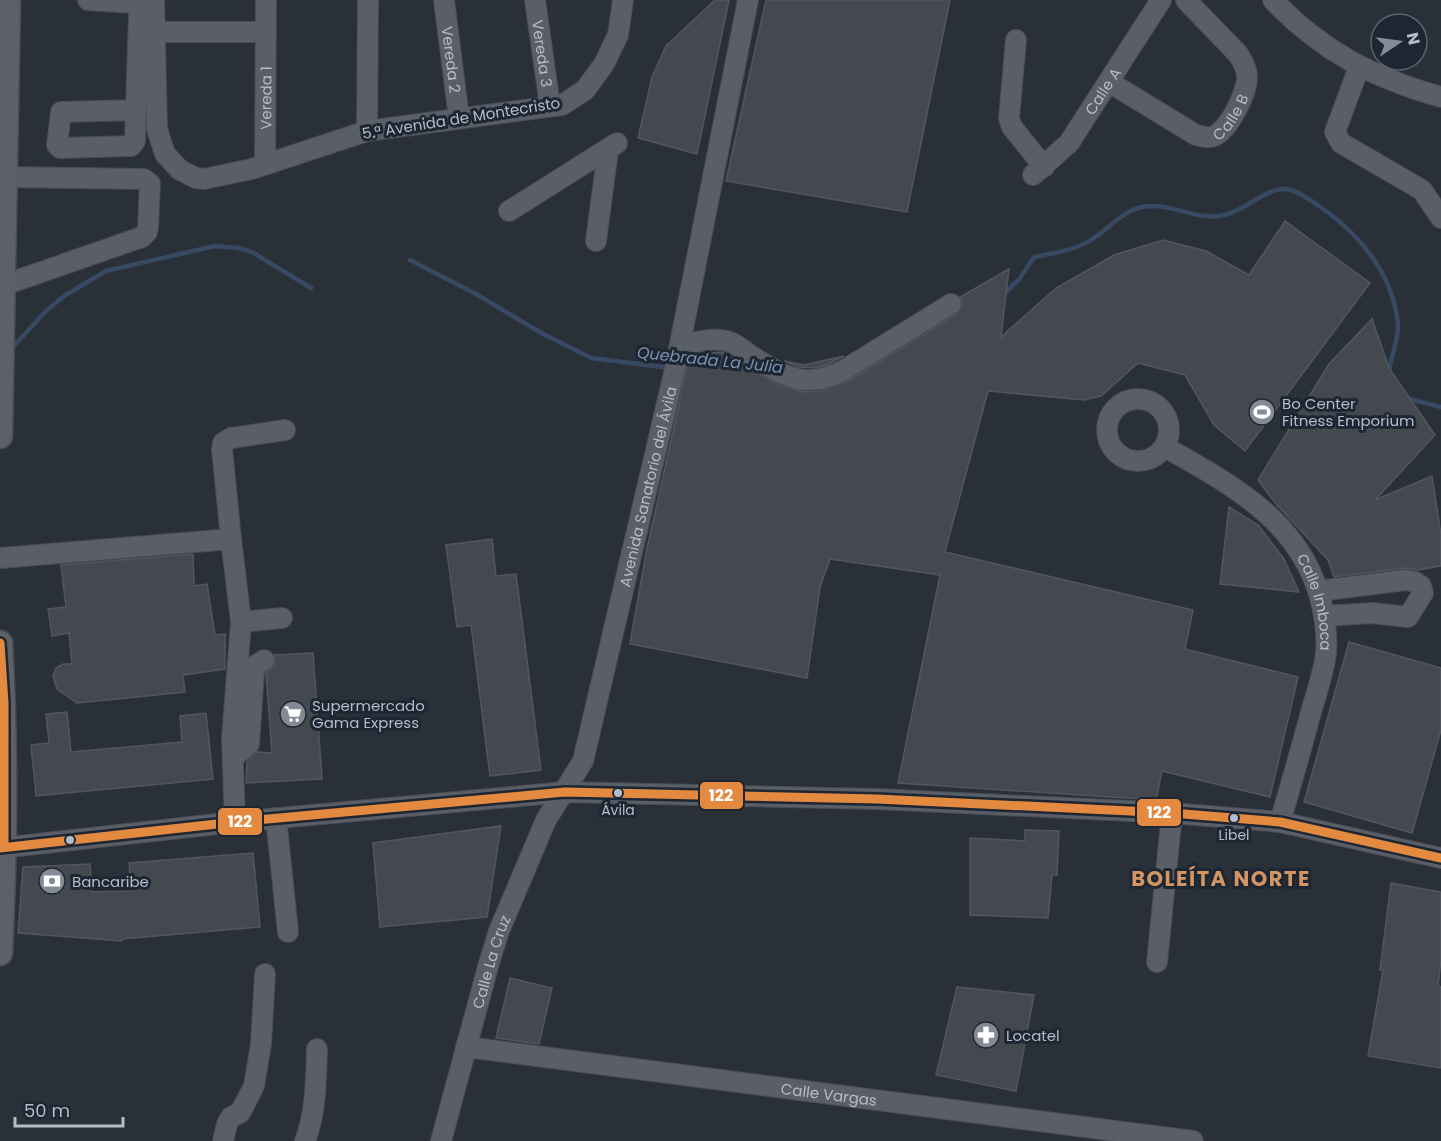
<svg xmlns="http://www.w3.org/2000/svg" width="1441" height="1141" font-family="Poppins,sans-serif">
<rect width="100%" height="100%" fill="#2a3038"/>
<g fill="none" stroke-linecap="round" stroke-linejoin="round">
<g stroke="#384963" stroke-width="4.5">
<path d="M410,260L476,294L543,334L591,358L670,368"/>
<path d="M1004,294L1020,278L1034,257C1054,253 1077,250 1094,238C1108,229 1119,215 1135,209C1163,198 1191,220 1220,216C1244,213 1265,187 1287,189C1299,191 1310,200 1319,206C1361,235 1392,272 1398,324C1399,341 1390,357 1389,373"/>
<path d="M11,349L46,311L64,296L106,271L215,246L238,248L252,252L311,288"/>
<path d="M1406,398L1441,407"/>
</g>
</g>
<g fill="#444950" stroke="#52575f" stroke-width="1.5">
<path d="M715,0H729L697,154L638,138L652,77L666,46Z"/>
<path d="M766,0H950L907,212L726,181Z"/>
<path d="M1285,221L1370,283L1245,451L1214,425L1185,375L1138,363L1101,396L1084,400L988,391L945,552L1193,610L1185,649L1298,677L1270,797L1162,771L1156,800L898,783L940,575L830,559L820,587L807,678L630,644L646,553L690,355L722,352L780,386L804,392L821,391L850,380L957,314L963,304L960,297L1009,269L1001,337L1056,288L1114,255L1163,240L1206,251L1249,275Z"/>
<path d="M1372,319L1389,368L1435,435L1375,500L1432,476L1441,535V566L1417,570L1405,568L1334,577L1328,560L1276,504L1258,480L1329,364Z"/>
<path d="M844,356L826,365L816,368L798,367L784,361L804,365Z"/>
<path d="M1229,507L1258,525L1284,559L1299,592L1220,584Z"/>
<path d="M492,539L496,576L516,574L541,770L490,776L471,625L457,627L446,545Z"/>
<path d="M193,554L194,586L207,584L215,635L225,634V669L183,675L185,692L77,703L57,689L53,676L56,668L63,664H72L69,633L52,636L48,609L66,607L61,565Z"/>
<path d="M1349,642L1441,668V730L1412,833L1304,802Z"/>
<path d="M313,653L322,779L246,783L247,762L257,752L272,753L266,673L275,665V655Z"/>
<path d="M67,712L71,752L182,742L180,716L206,713L213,779L36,796L31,745L49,743L46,714Z"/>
<path d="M501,826L487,917L380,927L373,843Z"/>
<path d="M1025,830L1059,831L1057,875H1052L1048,918L970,915V838L1025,841Z"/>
<path d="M253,853L260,927L122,939V941L18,933L23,867L90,864L92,892L131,891L129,863Z"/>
<path d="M1391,883L1441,892V960L1438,986L1441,987V1068L1368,1056L1383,970H1380Z"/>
<path d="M510,978L552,988L539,1044L496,1038Z"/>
<path d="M957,987L1034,995L1016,1091L936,1075Z"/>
</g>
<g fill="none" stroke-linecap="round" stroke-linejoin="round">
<defs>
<g id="minor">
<path d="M88,0L151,4"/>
<path d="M154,0L157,129L165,154L180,170L196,178L204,179L252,169L367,131L562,105L585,90L604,64L618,35L623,0"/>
<path id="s1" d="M444,0L459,118"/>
<path id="s2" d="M535,0L550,106"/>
<path d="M1273,0C1321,51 1374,78 1441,97"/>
<path d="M155,32H266"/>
<path d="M1016,40L1009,118L1012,127L1044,167"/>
<path d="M1359,67L1335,132L1341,143L1422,190L1441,218"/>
<path id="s3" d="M1109,82L1196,135C1202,136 1208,139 1214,136C1229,130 1248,91 1247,76C1247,68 1242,61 1238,54L1186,0"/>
<path d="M136,110L61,112L57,145L60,148L131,146L135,141L139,14V3"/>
<path d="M367,131L368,0"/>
<path id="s4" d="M265,164L266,0"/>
<path id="s5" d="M1033,175L1069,143L1161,0"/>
<path d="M509,211L617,143"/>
<path d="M596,241L608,150"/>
<path d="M4,285L142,237L147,232L148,227L150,184L144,179L6,177"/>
<path d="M680,345C695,343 715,336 730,342C737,344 744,351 750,355C784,376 805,391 844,370L951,304"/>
<circle cx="1138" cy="430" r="31"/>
<path id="s6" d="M1165,447C1234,486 1306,524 1323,610C1326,626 1328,643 1325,660C1322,677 1316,695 1311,712C1301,749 1291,785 1280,822"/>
<path d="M231,539L222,449L223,443L231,438L285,430"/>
<path d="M0,558L231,539L241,622L232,739L235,822"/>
<path d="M1318,591L1406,580L1415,582L1421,586L1423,593L1408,617L1372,613L1324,616"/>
<path d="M241,622L282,618"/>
<path d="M233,758L249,744L254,671L255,666L264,660"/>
<path d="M276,818L288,932"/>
<path d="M0,848L235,822L565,792L877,799L1172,813L1280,822L1441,858"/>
<path d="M1157,962L1172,813"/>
<path id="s7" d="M466,1047L1193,1141"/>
<path d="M223,1141L227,1124L231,1117L240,1113L254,1086L261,1044L265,974"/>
<path d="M305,1141C316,1113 316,1079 317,1049"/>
<path id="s8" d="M441,1141L489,963L499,931L546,820L583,761L675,369L748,0"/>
</g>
<g id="major">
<path d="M0,436L8,0"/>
<path d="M0,643C6,746 5,850 0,953"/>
</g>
</defs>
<use href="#minor" stroke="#484c53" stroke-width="22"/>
<use href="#major" stroke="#484c55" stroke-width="27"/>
<use href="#minor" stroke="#5a5e66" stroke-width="20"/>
<use href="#major" stroke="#5c6168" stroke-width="24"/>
<defs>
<g id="bus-1">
<path d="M0,643L4,703V847"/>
<path d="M0,848L235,822L565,792L877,799L1172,813L1280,822L1441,858"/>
</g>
</defs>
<use href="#bus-1" stroke="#1d2633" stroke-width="14"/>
<use href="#bus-1" stroke="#e48a40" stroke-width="9"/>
</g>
<defs>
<symbol id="stadium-disc" viewBox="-11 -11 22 22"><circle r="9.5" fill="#848b96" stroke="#1d2633"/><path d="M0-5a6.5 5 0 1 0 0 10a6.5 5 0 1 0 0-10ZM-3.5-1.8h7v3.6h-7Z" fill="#fff"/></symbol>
<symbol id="supermarket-disc" viewBox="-11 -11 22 22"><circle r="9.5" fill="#848b96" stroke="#1d2633"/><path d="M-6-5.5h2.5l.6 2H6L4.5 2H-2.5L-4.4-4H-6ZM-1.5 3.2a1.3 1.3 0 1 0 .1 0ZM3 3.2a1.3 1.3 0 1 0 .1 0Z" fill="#fff"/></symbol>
<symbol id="bank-disc" viewBox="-11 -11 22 22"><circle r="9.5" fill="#848b96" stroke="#1d2633"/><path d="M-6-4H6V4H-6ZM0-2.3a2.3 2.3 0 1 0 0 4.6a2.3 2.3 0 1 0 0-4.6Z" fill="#fff"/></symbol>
<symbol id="pharmacy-disc" viewBox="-11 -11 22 22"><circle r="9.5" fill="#848b96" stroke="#1d2633"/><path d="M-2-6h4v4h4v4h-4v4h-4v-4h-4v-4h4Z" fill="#fff"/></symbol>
</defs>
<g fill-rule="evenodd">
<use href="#stadium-disc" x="1247" y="397" width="30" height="30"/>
<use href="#supermarket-disc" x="278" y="699" width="30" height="30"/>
<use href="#bank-disc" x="37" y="866" width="30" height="30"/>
<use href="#pharmacy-disc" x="971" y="1020" width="30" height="30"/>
</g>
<g fill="#b4bcc9" stroke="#1d2633" stroke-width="2">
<circle cx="618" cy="793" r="5"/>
<circle cx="1234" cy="818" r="5"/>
<circle cx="70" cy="840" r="5"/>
</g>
<g text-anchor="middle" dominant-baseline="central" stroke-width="6" stroke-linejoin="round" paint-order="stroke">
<g font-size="14" fill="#b4bcc9" stroke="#1d2633">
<text x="618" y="810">Ávila</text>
<text x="1234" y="835">Libel</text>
</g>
<g font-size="15" fill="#b4bcc9" stroke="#1d2633">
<text stroke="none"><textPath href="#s2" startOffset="54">Vereda 3</textPath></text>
<text stroke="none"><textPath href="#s1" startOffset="60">Vereda 2</textPath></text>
<text stroke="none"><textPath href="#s5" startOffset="110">Calle A</textPath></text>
<text stroke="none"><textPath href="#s4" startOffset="66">Vereda 1</textPath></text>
<text stroke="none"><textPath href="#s3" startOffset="146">Calle B</textPath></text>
<text transform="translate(461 118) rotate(-9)">5.ª Avenida de Montecristo</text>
<text stroke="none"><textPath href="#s8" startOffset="690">Avenida Sanatorio del Ávila</textPath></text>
<text stroke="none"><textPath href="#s6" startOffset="226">Calle Imboca</textPath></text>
<text stroke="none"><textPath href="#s8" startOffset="186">Calle La Cruz</textPath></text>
<text stroke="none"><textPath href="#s7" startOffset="366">Calle Vargas</textPath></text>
</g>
<g font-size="15" fill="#b4bcc9" stroke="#1d2633" text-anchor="start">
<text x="1282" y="403">Bo Center<tspan x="1282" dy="17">Fitness Emporium</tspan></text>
<text x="312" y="705">Supermercado<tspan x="312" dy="17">Gama Express</tspan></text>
<text x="72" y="881">Bancaribe</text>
<text x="1006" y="1035">Locatel</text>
</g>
<g font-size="16" font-style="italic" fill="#7c92b1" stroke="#1d2633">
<text transform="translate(710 360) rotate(6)">Quebrada La Julia</text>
</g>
<g font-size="21" font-weight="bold" letter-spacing="1.5" fill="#d59563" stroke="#1d2633">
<text x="1221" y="878">BOLEÍTA NORTE</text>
</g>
</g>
<g stroke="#1d2633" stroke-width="2">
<rect x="699" y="781" width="45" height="29" rx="6" fill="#e48a40"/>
<rect x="1136" y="798" width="46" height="29" rx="6" fill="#e48a40"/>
<rect x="217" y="807" width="46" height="29" rx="6" fill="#e48a40"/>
</g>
<g font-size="16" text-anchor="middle" font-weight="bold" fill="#fff">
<text x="721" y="801">122</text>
<text x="1159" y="818">122</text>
<text x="240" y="827">122</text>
</g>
<g transform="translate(1399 42) rotate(77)"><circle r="28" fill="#1d2633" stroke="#59626f" stroke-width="1.5"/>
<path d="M0-4.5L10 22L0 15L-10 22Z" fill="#848b96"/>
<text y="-9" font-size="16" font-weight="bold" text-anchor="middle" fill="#b4bcc9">N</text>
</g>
<path d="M15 1117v9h108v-9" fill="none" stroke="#b4bcc9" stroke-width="3"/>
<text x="24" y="1117" font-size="18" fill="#b4bcc9" stroke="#1d2633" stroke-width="4.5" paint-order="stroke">50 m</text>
</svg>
